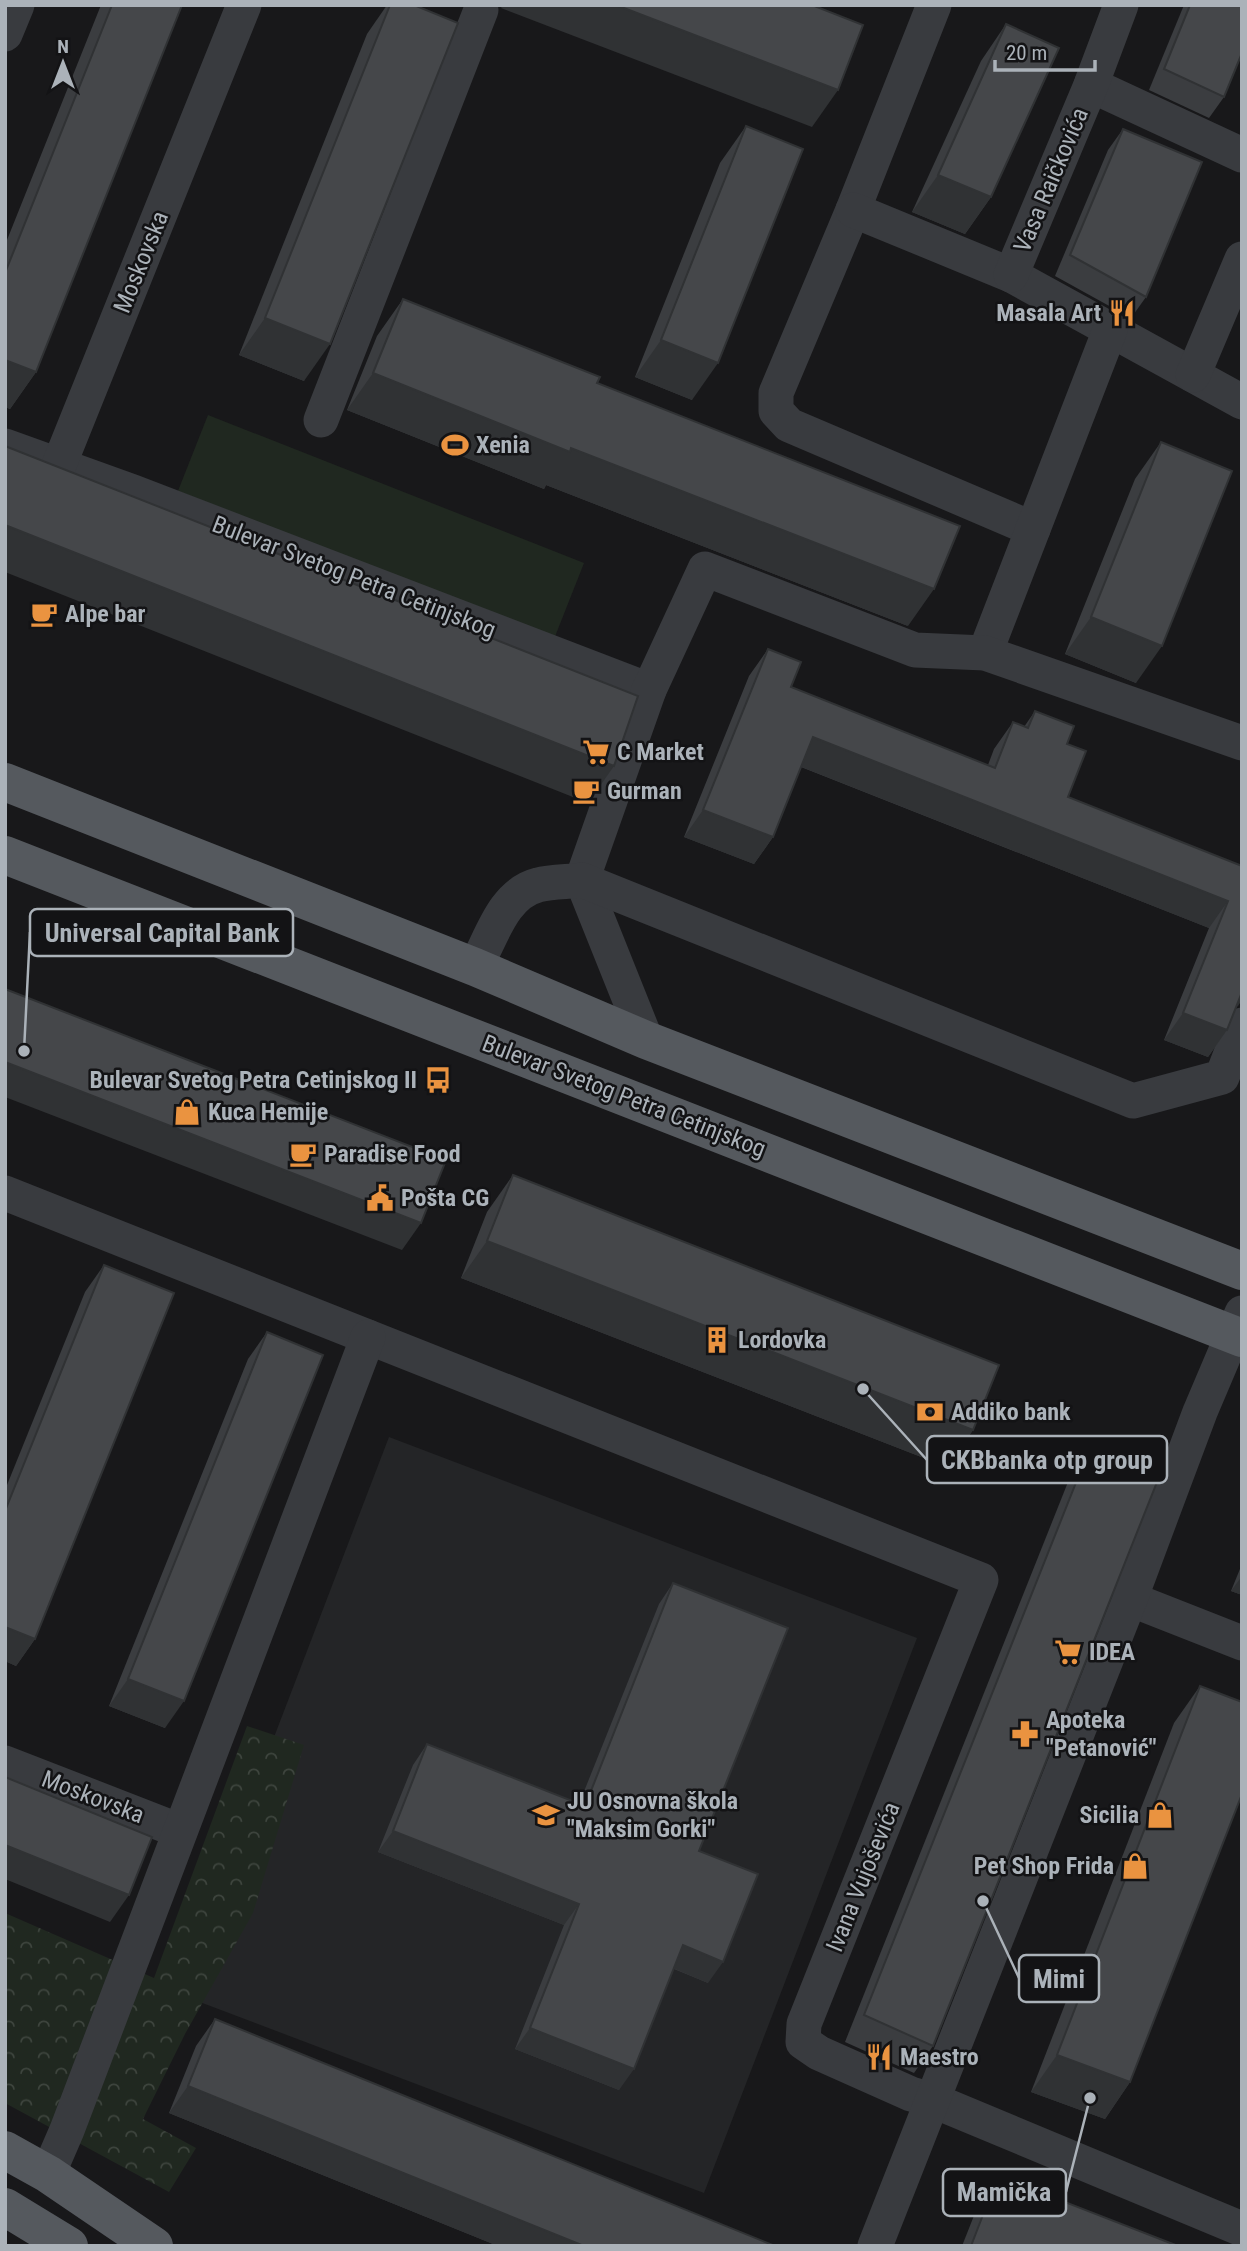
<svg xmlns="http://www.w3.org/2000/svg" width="1247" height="2251" font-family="'Roboto Condensed',sans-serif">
<defs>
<pattern id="forest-crowns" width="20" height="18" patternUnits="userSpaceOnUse" patternTransform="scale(1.75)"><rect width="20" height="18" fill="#202820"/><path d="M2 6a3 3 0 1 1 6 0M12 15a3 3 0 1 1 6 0" fill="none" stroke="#3e453e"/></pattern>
</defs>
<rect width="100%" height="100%" fill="#18181a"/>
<path fill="#242527" d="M389,1437L917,1638L704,2193L176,1993Z"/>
<path fill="url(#forest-crowns)" d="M247,1726L304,1745L253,1913L185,2034L143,2119L196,2148L169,2192L5,2103V1913L154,1978Z"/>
<path fill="#202820" d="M208,415L584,563L554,639L178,491Z"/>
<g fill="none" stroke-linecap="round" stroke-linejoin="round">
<g stroke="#393b3f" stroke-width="35">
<path d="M934,5L853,210L776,393V411L789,425L1033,529"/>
<path d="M5,34L17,5"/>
<path d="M1091,85L1242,155"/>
<path d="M853,210L1011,275L1242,402"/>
<path d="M1011,275L1091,85L1121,5"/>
<path d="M1193,375L1242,259"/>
<path d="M321,420L481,10"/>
<path d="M5,446L133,492L649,690"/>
<path d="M59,465L244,5"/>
<path d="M985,653L1110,330"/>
<path d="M582,880L649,690L705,569L915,650L985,653L1242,743"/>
<path d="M582,880L646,1040"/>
<path d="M475,967C491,940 502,894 538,885C552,881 568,882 582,880L1133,1101L1222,1077L1242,1025"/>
<path d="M5,1193L981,1580L804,2024L803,2042L819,2053L911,2094L932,2100L1242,2229"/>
<path d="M1130,1599L1242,1643"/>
<path d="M5,1763L180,1831"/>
<path d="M48,2174L67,2130L368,1337"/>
<path d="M875,2246L1130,1599L1200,1412L1242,1313"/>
</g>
<g stroke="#55595e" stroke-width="38">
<path d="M5,782L475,967L646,1040L1242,1271"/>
<path d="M5,855L1242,1338"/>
<path d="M5,2150L48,2174L154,2246"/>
<path d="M5,2207L69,2246"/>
</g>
</g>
<g fill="#3b3d40">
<path d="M101,5H182L36,372L10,409L5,407V245Z"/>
<path d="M387,5H414L304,381L239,355L367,34Z"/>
<path d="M1184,5H1242L1224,97L1209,118L1149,90Z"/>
<path d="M1006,24L991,197L965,234L912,212L981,61Z"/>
<path d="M746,126L692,400L635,377L720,163Z"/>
<path d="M1123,129L1146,297L1131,318L1055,276L1108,150Z"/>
<path d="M403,299L597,383L908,626L546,485L544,489L347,410L377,336Z"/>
<path d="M1161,442L1136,683L1065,654L1135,479Z"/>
<path d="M768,649L791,687L988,765L994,749L1013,722L1024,727L1035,711L1067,744L1068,797L1242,866L1238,1006H1236L1227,1030L1208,1057L1164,1040L1209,928L801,767L773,837L754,864L684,837L749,676Z"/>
<path d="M513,1175L973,1430L947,1467L461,1278L487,1212Z"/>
<path d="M104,1265L35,1639L16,1666L5,1661V1490L85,1292Z"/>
<path d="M267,1332L165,1728L109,1706L248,1359Z"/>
<path d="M1087,1455L933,2046L914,2073L845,2042L1068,1482Z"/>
<path d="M1242,1564V1595L1231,1591Z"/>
<path d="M673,1583L699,1851L708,1983L674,1969L619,2090L515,2049L564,1925L378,1852L413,1765L427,1744L579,1804L659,1604Z"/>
<path d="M1200,1686L1130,2082L1105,2119L1031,2092L1174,1723Z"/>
<path d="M215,2019L775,2246H498L169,2113L196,2046Z"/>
<path d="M998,2176L1178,2246H962L979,2203Z"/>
</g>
<g fill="#303234">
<path d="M503,5H616L838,90L812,127L501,8Z"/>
<path d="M938,175L991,197L965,234L912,212Z"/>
<path d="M265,318L330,344L304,381L239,355Z"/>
<path d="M661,340L718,363L692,400L635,377Z"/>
<path d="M5,360L36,372L10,409L5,407Z"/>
<path d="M373,373L571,448L934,589L908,626L546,485L544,489L347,410Z"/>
<path d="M5,525L614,766L588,803L5,572Z"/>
<path d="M1091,617L1162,646L1136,683L1065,654Z"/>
<path d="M813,737L1228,901L1209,928L794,764Z"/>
<path d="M703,810L773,837L754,864L684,837Z"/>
<path d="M1242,991V1000L1238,1006L1229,1010Z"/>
<path d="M1183,1013L1227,1030L1208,1057L1164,1040Z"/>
<path d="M5,1062L421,1223L402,1250L5,1097Z"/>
<path d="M487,1241L973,1430L947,1467L461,1278Z"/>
<path d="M1242,1576V1595L1231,1591Z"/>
<path d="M5,1627L35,1639L16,1666L5,1661Z"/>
<path d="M128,1679L184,1701L165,1728L109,1706Z"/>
<path d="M393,1831L579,1904L564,1925L378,1852Z"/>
<path d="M5,1845L129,1895L110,1922L5,1879Z"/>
<path d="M683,1945L723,1962L708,1983L668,1966Z"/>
<path d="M530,2028L634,2069L619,2090L515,2049Z"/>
<path d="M1057,2055L1130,2082L1105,2119L1031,2092Z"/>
<path d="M188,2086L584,2246H498L169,2113Z"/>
</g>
<g fill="#45474a" stroke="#303234" stroke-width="2">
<path d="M112,5H182L36,372L5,360V273Z"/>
<path d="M390,5H414L458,23L330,344L265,318Z"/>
<path d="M616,5H812L863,25L838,90Z"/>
<path d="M1190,5H1242V53L1224,97L1164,69Z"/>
<path d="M1006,24L1059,48L991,197L938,175Z"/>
<path d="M746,126L803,149L718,363L661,340Z"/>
<path d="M1123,129L1202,162L1146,297L1070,255Z"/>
<path d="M403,299L600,377L597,383L960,526L934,589L571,448L570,452L373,373Z"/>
<path d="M1161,442L1232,471L1162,646L1091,617Z"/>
<path d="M5,446L638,696L614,766L5,525Z"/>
<path d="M768,649L801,662L791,687L995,768L1013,722L1028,728L1035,711L1074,726L1067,744L1086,751L1068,797L1242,866V992L1227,1030L1183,1013L1228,901L813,737L773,837L703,810Z"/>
<path d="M5,989L446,1160L421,1223L5,1062Z"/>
<path d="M513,1175L999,1365L973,1430L487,1241Z"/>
<path d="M104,1265L174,1293L35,1639L5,1627V1511Z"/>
<path d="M267,1332L323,1355L184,1701L128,1679Z"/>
<path d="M1087,1455L1157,1482L933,2046L864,2015Z"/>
<path d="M673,1583L788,1628L699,1851L758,1874L723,1962L683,1945L634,2069L530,2028L579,1904L393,1831L427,1744L585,1806Z"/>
<path d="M1200,1686L1242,1702V1794L1130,2082L1057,2055Z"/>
<path d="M5,1777L152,1837L129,1895L5,1845Z"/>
<path d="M215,2019L775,2246H584L188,2086Z"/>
<path d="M998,2176L1178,2246H971Z"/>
</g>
<defs>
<symbol id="restaurant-bare" viewBox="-9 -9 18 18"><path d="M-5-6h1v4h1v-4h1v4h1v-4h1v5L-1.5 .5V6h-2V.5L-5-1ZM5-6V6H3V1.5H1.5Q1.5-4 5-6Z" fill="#ea9340" stroke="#131315" stroke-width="2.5" paint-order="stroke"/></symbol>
<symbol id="stadium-bare" viewBox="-9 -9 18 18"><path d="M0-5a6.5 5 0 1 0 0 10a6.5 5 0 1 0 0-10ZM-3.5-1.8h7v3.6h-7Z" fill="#ea9340" stroke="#131315" stroke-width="2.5" paint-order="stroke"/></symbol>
<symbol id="cafe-bare" viewBox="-9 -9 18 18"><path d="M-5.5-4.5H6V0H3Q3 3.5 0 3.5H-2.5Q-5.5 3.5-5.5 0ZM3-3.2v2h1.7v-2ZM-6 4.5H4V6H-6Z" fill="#ea9340" stroke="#131315" stroke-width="2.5" paint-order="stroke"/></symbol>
<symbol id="supermarket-bare" viewBox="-9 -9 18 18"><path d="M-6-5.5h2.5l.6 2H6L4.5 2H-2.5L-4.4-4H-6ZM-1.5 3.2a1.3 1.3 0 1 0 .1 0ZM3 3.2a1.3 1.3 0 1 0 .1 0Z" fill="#ea9340" stroke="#131315" stroke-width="2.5" paint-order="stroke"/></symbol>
<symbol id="bus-bare" viewBox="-9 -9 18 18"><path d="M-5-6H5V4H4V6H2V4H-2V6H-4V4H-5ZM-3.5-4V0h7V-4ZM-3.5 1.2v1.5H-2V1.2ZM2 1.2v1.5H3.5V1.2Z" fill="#ea9340" stroke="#131315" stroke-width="2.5" paint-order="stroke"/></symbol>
<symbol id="shop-bare" viewBox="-9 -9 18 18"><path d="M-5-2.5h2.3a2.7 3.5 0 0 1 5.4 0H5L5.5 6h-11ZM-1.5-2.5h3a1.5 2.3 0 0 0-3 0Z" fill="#ea9340" stroke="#131315" stroke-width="2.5" paint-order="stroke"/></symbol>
<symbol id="civic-bare" viewBox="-9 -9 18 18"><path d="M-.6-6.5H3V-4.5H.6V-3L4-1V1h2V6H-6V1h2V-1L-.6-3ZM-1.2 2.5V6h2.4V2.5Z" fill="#ea9340" stroke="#131315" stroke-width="2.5" paint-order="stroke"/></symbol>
<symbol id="building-bare" viewBox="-9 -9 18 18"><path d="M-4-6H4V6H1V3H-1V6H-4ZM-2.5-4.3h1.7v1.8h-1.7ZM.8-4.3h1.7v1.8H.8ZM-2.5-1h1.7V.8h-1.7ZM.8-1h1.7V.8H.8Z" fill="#ea9340" stroke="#131315" stroke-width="2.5" paint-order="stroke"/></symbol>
<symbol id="bank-bare" viewBox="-9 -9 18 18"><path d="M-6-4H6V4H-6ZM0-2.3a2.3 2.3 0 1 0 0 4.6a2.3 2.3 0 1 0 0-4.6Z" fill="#ea9340" stroke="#131315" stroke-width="2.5" paint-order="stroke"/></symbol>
<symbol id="pharmacy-bare" viewBox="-9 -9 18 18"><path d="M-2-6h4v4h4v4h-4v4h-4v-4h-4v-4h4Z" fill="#ea9340" stroke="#131315" stroke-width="2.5" paint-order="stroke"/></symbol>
<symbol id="school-bare" viewBox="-9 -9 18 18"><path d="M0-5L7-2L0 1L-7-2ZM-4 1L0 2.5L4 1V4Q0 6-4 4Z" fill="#ea9340" stroke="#131315" stroke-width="2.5" paint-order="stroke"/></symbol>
</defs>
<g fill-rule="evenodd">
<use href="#restaurant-bare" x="1103" y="294" width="38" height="38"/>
<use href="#stadium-bare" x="436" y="426" width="38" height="38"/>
<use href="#cafe-bare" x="25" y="595" width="38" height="38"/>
<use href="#supermarket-bare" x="577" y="733" width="38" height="38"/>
<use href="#cafe-bare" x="567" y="772" width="38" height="38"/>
<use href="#bus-bare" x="419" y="1061" width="38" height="38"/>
<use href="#shop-bare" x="168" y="1093" width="38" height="38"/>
<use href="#cafe-bare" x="284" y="1135" width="38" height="38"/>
<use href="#civic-bare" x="361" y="1179" width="38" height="38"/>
<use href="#building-bare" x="698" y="1321" width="38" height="38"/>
<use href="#bank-bare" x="911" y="1393" width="38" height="38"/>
<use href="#supermarket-bare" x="1049" y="1633" width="38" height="38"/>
<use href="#pharmacy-bare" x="1006" y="1715" width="38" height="38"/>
<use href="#school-bare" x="527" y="1796" width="38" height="38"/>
<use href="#shop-bare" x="1141" y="1796" width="38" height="38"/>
<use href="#shop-bare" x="1116" y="1847" width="38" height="38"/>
<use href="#restaurant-bare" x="860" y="2038" width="38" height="38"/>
</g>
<g text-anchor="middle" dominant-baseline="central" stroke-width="5" stroke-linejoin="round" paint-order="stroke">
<g font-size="24" fill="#abb2b9" stroke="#131315">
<text transform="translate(1051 180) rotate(-67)">Vasa Raičkovića</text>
<text transform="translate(141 262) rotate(-68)">Moskovska</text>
<text transform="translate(354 577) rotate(21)">Bulevar Svetog Petra Cetinjskog</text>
<text transform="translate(624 1096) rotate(21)">Bulevar Svetog Petra Cetinjskog</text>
<text transform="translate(93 1797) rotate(21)">Moskovska</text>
<text transform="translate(863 1877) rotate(-68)">Ivana Vujoševića</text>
</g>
<g font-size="24" font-weight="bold" fill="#abb2b9" stroke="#131315" text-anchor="start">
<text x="1101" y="313" text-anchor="end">Masala Art</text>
<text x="476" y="445">Xenia</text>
<text x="65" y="614">Alpe bar</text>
<text x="617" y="752">C Market</text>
<text x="607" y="791">Gurman</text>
<text x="417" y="1080" text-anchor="end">Bulevar Svetog Petra Cetinjskog II</text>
<text x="208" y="1112">Kuca Hemije</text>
<text x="324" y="1154">Paradise Food</text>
<text x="401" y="1198">Pošta CG</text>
<text x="738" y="1340">Lordovka</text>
<text x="951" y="1412">Addiko bank</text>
<text x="1089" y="1652">IDEA</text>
<text x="1046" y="1720">Apoteka<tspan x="1046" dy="28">"Petanović"</tspan></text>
<text x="567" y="1801">JU Osnovna škola<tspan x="567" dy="28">"Maksim Gorki"</tspan></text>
<text x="1139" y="1815" text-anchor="end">Sicilia</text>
<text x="1114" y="1866" text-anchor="end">Pet Shop Frida</text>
<text x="900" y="2057">Maestro</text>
</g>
</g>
<path fill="none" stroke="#abb2b9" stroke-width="2.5" d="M24 1051L30 932M863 1389L927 1460M983 1901L1019 1978M1090 2098L1066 2192"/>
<g fill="#abb2b9" stroke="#131315" stroke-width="2.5">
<circle cx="24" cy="1051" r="7"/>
<circle cx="863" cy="1389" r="7"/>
<circle cx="983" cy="1901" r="7"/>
<circle cx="1090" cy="2098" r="7"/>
</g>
<g fill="#131315" stroke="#abb2b9" stroke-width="2.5">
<rect x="30" y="909" width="263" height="47" rx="7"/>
<rect x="927" y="1436" width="240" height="47" rx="7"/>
<rect x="1019" y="1955" width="80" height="47" rx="7"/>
<rect x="943" y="2169" width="123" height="47" rx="7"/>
</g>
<g font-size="26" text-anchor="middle" font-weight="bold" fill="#abb2b9">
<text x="162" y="942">Universal Capital Bank</text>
<text x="1047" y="1469">CKBbanka otp group</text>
<text x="1059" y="1988">Mimi</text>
<text x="1004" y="2201">Mamička</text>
</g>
<rect width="1247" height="2251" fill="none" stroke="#abb2b9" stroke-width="14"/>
<g transform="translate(63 63)" stroke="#131315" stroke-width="5" paint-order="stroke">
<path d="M0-5L12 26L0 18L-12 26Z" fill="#abb2b9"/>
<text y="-10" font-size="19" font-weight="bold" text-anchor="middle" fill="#abb2b9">N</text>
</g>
<path d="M995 60v10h100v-10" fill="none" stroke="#abb2b9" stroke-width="3.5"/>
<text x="1006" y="60" font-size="21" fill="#abb2b9" stroke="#131315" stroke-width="5" paint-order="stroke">20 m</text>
</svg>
